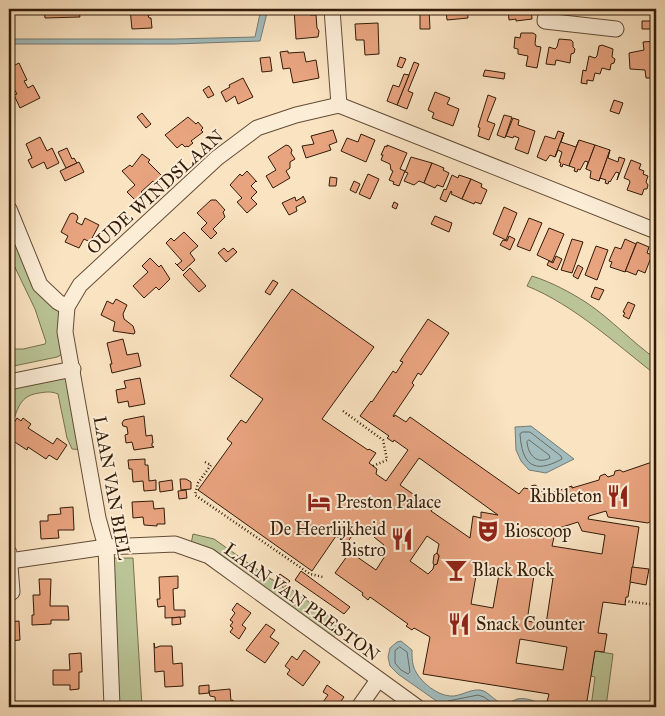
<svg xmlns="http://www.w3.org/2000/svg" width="665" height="716" font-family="'IM FELL Great Primer',serif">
<rect width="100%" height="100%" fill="#fae3c1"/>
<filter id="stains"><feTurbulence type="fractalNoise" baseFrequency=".004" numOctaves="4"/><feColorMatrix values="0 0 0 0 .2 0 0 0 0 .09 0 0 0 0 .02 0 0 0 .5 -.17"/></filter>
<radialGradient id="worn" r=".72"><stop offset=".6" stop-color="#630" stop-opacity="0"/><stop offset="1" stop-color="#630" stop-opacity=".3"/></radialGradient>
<g fill="#bac496" stroke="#76704f">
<path d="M9,222L60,308L63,354L57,357L9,367V349H23L45,344L46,342L35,309L9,255Z"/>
<path d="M532,276C551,282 570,292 587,303C612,320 632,342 656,359V375C616,344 574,305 527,286Z"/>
<path d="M69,375L87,450L72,449L67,438L58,394C51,391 46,392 39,393C16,396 18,414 9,431V381Z"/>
<path d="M193,534L214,539L271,579L288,587L341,625L330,643L190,549Z"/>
<path d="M114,558H133L142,707H119Z"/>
<path d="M595,651L613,654L606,707H591L595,677L591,676Z"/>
</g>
<g fill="#a2bcbd" stroke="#757c75">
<path d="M261,9H268L260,41L175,44H9V39H174L255,37Z"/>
<path d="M531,426L574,459L546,473L529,470L521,461L516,450L515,427Z"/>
<path d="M401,641L412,650C412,657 412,666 416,672C422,683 437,695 450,696C460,697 469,689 480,690C489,691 494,702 503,703C508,704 512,701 517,699C528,697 537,702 546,707H445L398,674L390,666L388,657L390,648L397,642Z"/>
</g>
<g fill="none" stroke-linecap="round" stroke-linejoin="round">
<g stroke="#6a6c62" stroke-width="1">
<path d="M523,432H530L561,456L562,459C533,475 522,464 520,434Z"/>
<path d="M529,440L549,455L550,458C537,465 528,455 527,442Z"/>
<path d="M400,647L407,652L410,672L408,674L401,670L395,663V651Z"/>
<path d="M447,707L448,701L478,695L484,697L498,707"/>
</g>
</g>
<g fill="#e8a37f" stroke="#321b08" fill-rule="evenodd">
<path d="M44,9H81V11H79L80,17L45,18Z"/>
<path d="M130,9H167V13L148,15L149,18H151L152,28L132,29Z"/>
<path d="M197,9H244L245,11L197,13Z"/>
<path d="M268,9H277L278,13L267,14Z"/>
<path d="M294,9H310V15H316L317,28L319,31L318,37L296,39Z"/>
<path d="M420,9H429L430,29H420Z"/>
<path d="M446,9H467L468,18L447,20Z"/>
<path d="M508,9H531L532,19L516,21V19L509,20Z"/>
<path d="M642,21H654L655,29H642Z"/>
<path d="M378,23L379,54L365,55L364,40H356L355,24Z"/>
<path d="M521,33H533L536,35L535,44L536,46L541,47L537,68L526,66L528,56L518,54V49L514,48L515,37L520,38Z"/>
<path d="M559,39L571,40L573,42V47L575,49L574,53L571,54L570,63L556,60L555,65L546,64L549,47L555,49L557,47Z"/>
<path d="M656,41V51H652L655,78H646L645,70L630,69L629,53L644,50L643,42Z"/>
<path d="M602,45L613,49L612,57L615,59L614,63L611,64L610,70L602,68L600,74L595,73L593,81L587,80V84L581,83L583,70L586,71L589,56L595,58L597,56L599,46Z"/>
<path d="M288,51V53L304,52L306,62L316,60L319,78L293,83L290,68L283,69L280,52Z"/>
<path d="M270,57L272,71L262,72L260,58Z"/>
<path d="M400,57L406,59L402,68L397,66Z"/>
<path d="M414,62L419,64L408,91L413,93L407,109L397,105Z"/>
<path d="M19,63L27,80L24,81L28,88L33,85L40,98L20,108L14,95L17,94L13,87L9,89V68Z"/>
<path d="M485,70L505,73L504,79L483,76Z"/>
<path d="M404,74L409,75L397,105L387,101L393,85L399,87Z"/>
<path d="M243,78L253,97L238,104L235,96L226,102L221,92L230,87L229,85Z"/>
<path d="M209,86L214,95L208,98L203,90Z"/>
<path d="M435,92L450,98L447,104L459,109L453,126L432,118L434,113L428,110Z"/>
<path d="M488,95L496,98L487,121L495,124L489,140L478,136L480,128L478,127Z"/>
<path d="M614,100L623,103L619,114L610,111Z"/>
<path d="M142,113L151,124L146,128L137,117Z"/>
<path d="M504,115L512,117L505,138L497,135Z"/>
<path d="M188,117L196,124L198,122L203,128L201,130L203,132L191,141L193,143L188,147L187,146L185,147L182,144L177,148L165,135Z"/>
<path d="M513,118L519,120L518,125L535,131L528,154L515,149L519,138L514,136L513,138L506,136Z"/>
<path d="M333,130L337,142L329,145L331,150L306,158L302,146L314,144L311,136Z"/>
<path d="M558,131L564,133L555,157L550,155L546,161L537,157L545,136L555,139Z"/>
<path d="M564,133L561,142L576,147L579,140L569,166L563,164L562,167L560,166L561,163L559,162L562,152L558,150L555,157Z"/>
<path d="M361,134L375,140L366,162L341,151L347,138L358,142Z"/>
<path d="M40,137L47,151L52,148L59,163L47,169L44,162L32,168L28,160L32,158L26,144Z"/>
<path d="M579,140L595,145L586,169L588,162L585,161L580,170L578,169L577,172L574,171L575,168L569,166Z"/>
<path d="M286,145L289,146L292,150L291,153L295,159L290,162V168L286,171L290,178L273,188L266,176L276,170L268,157Z"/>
<path d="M387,145L407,153L400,169L405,171L399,186L393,184L394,182L389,180L393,171L391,170L390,164L381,160L383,155H381L385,146L387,147Z"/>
<path d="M595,145L610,150L599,181L590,178L591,171L586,169Z"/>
<path d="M67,148L72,159L74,158L77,163L66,168L58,152Z"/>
<path d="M610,150L608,158L618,162L619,157L625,159L617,180L619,173L616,172L610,182L609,181L608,184L605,183L606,180L600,178L599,181Z"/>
<path d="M142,154L150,160L148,162L162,176L154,183L153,181L141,192L144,195L137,202L127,192L135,185L122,171L130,165L132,167Z"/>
<path d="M411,157L432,163L424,183L419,181L414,185L404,181L408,173L405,172Z"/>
<path d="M631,160L641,164L639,169L644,171L643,174L648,176L646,182L648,185L647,189H644L642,195L627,190L630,182L629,180L624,178Z"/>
<path d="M79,162L84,172L65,181L60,171Z"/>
<path d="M432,163L444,168L443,170L449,173L443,187L437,185L435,188L424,183Z"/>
<path d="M247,171L257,182L256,181L251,186L257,192L251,198L257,204L247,213L237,202L242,198L230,185L240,174L242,176Z"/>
<path d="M368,174L379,179L370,199L359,194Z"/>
<path d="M452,175L458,178L459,175L471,179L462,199L451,194L452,192L451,191L446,202L440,199L444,189L446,190Z"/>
<path d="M330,177L337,178L336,186H329Z"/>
<path d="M471,179L482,184L481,187L487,190L481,204L475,202L474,204L462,199Z"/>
<path d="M354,181L360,184L356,193L350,190Z"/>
<path d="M303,196L306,202L296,207L297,211L289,215L282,203L295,197L296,201L303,197Z"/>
<path d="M211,200H216L225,210L223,212L225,217L213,229L217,233L211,239L201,229L207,223L197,213Z"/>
<path d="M394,202L398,204L396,209L392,207Z"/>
<path d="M504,207L517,213L506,240L493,234Z"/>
<path d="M73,213L77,215L78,218L76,222L82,225L85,218L99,225L90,242L84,239L79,248L65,242L68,236L61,232L70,214Z"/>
<path d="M435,216L452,223L449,232L431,224Z"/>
<path d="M529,218L542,223L530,251L517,246Z"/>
<path d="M549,228L564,234L552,262L537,255Z"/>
<path d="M184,232L198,246L190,253L195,260L183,271L175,263L177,265L182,261L166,243L171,238L174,241Z"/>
<path d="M509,236L515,239L510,250L500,245L503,240L507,241Z"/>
<path d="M572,239L583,242L572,273L561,270Z"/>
<path d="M625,239L636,244L625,272L610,267L612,262L609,261L615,247L621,249Z"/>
<path d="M637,242L649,247L647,253L652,255L645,273L638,270L636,275L626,271L625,272Z"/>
<path d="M596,246L608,250L597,280L585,275Z"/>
<path d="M224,248L228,252L233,248L237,252L226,262L218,253Z"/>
<path d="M556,256L562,259L557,270L547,265L549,261L553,263Z"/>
<path d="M150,258L159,267L161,265L170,279L159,290L156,287L144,298L133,286L148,272L142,266Z"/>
<path d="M656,262V274L652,272Z"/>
<path d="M578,265L583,268L578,279L573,276Z"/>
<path d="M190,268L206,286L199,292L183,275Z"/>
<path d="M273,280L278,283L270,295L265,292Z"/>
<path d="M595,287L604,290L599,300L591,297Z"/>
<path d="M292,289L374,347L322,419L368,450L369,449L376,453L369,463L377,469L376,474L386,481L408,450L394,440L393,442L387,438L389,436L360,416L371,401L372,402L393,371L396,373L403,362L400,361L428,319L449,333L421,375L418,373L412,383L414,385L393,416L394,417L395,415L406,422L410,417L519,494L524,488L529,489L531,486L535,485L538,487L539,491H545L546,495L572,486V488L599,480L600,476L605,474L608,477L614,475L615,471L620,470L623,472L655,461L656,462V517L648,523L608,517L606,511L589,516L588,519L639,527L628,597H626L625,604L626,605L603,602L598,633L607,634L604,652L595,651L586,707H557L558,704L547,702L549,694L423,674L430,637L414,628L412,630L406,626L408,624L370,597L368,600L362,595L363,593L335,573L350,552L376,570L385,556L379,552L384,545L374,537L375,536L372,533L369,536L365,533L367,530L362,527L361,529L358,527L347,543L336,536L312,571L198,490L232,443L227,439L241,420L246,423L263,399L230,376ZM419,458L422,460L498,515L481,512V518L473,516L470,538L431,511L433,508L400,485ZM578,522L582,531L605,535L602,554L552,546L556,529ZM427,536L439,544L437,553L439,556L437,564L434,565L433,569L428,574L410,561ZM477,570L499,574L493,608L471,604ZM534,575L553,578L546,624L527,621ZM520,639L567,647L563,670L516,663Z"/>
<path d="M116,299L127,305L123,314L124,319L133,326L135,332L134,334L113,331L115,322L101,315L107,301L113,304Z"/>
<path d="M628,302L635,305L629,319L623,316L625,313L623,312Z"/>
<path d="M123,339L127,355L138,353L141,366L112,373L110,364H112L107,343Z"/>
<path d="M140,378L145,404L129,407L128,401L118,403L116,390L126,388L124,381Z"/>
<path d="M144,416L146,436L152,435L153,443H152V446L154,447L134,450L132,442L126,443L125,435L128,434L127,427L123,426L122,423L124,420Z"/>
<path d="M17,418L21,421L23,418L31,424L28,428L53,444L57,438L67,445L57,460L49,455L46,459L28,447L27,450L10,439L9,431Z"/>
<path d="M145,459V465H148L149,481L156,480V490L144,491L143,481L133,482L132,469H129L128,460Z"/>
<path d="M180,479H186L191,482V489L181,490Z"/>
<path d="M172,480L173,490L160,492L159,482Z"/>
<path d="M186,490L187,498L179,499L178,491Z"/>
<path d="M153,501L154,509L164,508L165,524H157V526L144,525L143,517L133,518L132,502Z"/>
<path d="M73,507L74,530H58L59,538L41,539L40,521H48V515L61,514L60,508Z"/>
<path d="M437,553L439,556L437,564L434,565L433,563L434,555Z"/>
<path d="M632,567L649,569L646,585L630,582Z"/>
<path d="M301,571L350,607L344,614L295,580Z"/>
<path d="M280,574L290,581L284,588L275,581Z"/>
<path d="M178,576V588L173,589L174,610H185V617L165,618V606L158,607L157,599H160L159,577Z"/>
<path d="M39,579H51L50,606H68L69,620H51V624L32,625V615H34L33,595H40Z"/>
<path d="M237,603L251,613L242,625L246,628L239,639L230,632L233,628L230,626L233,622L230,620L235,613L232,610Z"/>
<path d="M180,617L181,624L172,625V618Z"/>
<path d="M19,621L20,640L9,641V622Z"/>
<path d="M266,624L275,630L270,637L279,643L265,663L246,650Z"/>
<path d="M154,643L155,648L160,646H172L173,664L182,663L183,686L165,687L164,671L155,672Z"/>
<path d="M304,650L320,662L303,686L287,674L290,670L285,666L292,656L297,660Z"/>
<path d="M81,653L82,672H79V689L70,690V685H53V670H70L69,654Z"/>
<path d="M209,685V693L199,694V686Z"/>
<path d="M327,685L344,697L337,707H311L315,702L321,705L328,695L323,692Z"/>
<path d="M230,689L231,701L233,700L234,707H216L215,697L210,696L209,691Z"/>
</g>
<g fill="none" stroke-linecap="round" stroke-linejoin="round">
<defs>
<g id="minor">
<path d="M332,9L339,105"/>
<path d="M547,9L545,21L616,29"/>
<path d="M9,209L40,285L58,302L67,307"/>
<path d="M9,382L73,369"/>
<path d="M9,553L12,592"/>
<path d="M10,561L106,547L175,544L209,556L417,707"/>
<path d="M112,707L106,547L98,518L65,332L67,307L80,285L217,158L257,128L296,115L339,105L656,231"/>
<path d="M359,707L378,680"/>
</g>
</defs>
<use href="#minor" stroke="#644d36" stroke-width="17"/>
<g stroke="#321b08" stroke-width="2.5" stroke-dasharray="1 2.5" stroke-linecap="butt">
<path d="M343,411L383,440L387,460L373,466"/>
<path d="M205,462L211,465L198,483L195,495L310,574L323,577"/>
<path d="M647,577L656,578"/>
<path d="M625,601L656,605"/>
<path d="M653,703H656"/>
</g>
<use href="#minor" stroke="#fcedd7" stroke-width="15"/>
</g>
<defs>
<symbol id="restaurant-bare" viewBox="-9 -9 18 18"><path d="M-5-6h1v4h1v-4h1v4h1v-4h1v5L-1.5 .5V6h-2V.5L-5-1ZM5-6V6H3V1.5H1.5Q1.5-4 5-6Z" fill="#8f2418" stroke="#fcedd7" stroke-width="2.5" paint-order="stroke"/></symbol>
<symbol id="hotel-bare" viewBox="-9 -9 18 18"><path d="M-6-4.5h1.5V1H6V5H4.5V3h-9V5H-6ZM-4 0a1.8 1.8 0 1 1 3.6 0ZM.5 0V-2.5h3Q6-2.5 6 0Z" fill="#8f2418" stroke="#fcedd7" stroke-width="2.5" paint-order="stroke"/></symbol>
<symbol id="theatre-bare" viewBox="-9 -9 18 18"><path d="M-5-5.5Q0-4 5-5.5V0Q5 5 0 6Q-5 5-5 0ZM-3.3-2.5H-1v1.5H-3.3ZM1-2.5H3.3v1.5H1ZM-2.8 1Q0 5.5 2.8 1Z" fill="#8f2418" stroke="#fcedd7" stroke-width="2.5" paint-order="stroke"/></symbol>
<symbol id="bar-bare" viewBox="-9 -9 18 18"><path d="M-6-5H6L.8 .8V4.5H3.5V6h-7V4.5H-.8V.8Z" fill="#8f2418" stroke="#fcedd7" stroke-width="2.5" paint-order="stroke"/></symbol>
</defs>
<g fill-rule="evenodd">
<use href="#restaurant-bare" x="602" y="480" width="32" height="32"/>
<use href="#hotel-bare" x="303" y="486" width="32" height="32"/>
<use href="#theatre-bare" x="472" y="515" width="32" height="32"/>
<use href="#restaurant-bare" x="386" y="523" width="32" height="32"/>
<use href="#bar-bare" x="440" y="554" width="32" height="32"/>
<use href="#restaurant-bare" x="443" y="608" width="32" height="32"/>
</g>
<g text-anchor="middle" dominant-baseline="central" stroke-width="4" stroke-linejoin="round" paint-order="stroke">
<g font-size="18" fill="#321b08" stroke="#fcedd7">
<text transform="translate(155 192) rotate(-42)">OUDE WINDSLAAN</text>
<text transform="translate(112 488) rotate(80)">LAAN VAN BIEL</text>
<text transform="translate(302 602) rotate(36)">LAAN VAN PRESTON</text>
</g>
<g font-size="18" fill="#321b08" stroke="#fcedd7" text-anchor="start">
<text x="602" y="496" text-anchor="end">Ribbleton</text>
<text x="336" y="502">Preston Palace</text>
<text x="386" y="529" text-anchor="end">De Heerlijkheid<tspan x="386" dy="21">Bistro</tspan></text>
<text x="504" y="531">Bioscoop</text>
<text x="472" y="570">Black Rock</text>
<text x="476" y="624">Snack Counter</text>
</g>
</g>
<rect width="665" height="716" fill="none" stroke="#fae3c1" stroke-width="30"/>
<rect x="10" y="10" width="645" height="696" fill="none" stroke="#321b08" stroke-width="2.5"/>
<rect x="15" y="15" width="635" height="686" fill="none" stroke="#321b08"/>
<rect width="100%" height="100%" filter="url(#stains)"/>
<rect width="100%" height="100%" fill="url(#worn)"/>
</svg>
